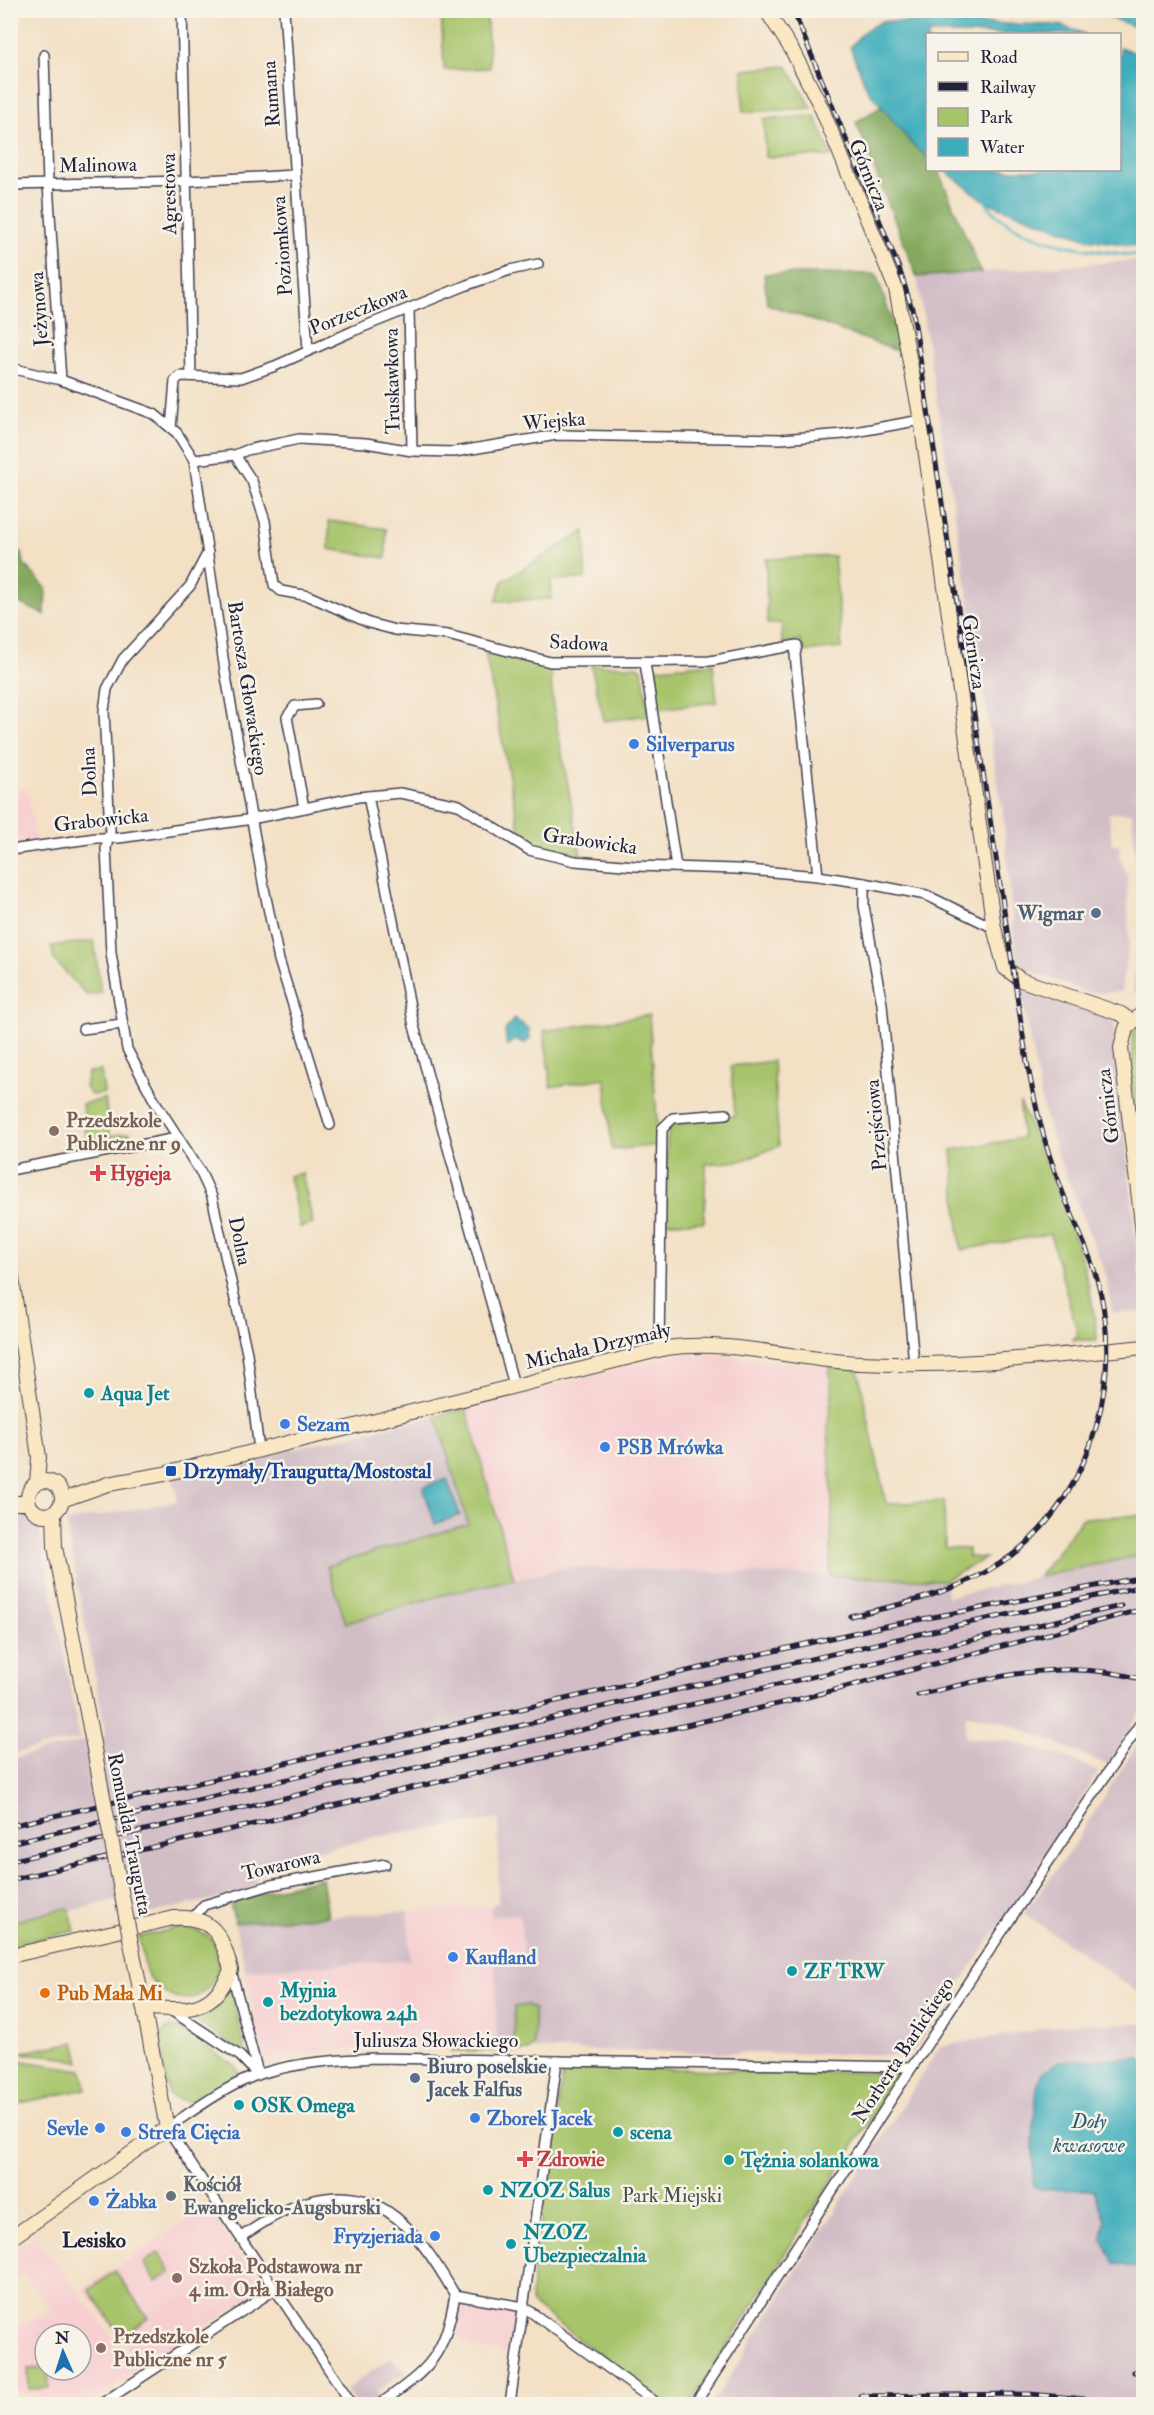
<svg xmlns="http://www.w3.org/2000/svg" width="1154" height="2415" font-family="'IM FELL Double Pica',serif">
<rect width="100%" height="100%" fill="#f7f3e8"/>
<filter id="ink" filterUnits="userSpaceOnUse"><feTurbulence type="fractalNoise" baseFrequency=".0167" numOctaves="2"/><feDisplacementMap in="SourceGraphic" scale="12" xChannelSelector="R" yChannelSelector="G"/><feConvolveMatrix kernelMatrix="1 2 1 2 8 2 1 2 1" color-interpolation-filters="sRGB"/></filter>
<filter id="wash" filterUnits="userSpaceOnUse"><feTurbulence type="fractalNoise" baseFrequency=".008" numOctaves="4" result="noise"/><feDisplacementMap in="SourceGraphic" scale="24" xChannelSelector="R" yChannelSelector="G"/><feGaussianBlur stdDeviation="1.35" result="paint"/><feColorMatrix in="noise" values="0 0 0 0 0 0 0 0 0 0 0 0 0 0 0 0 0 1.4 0 .05"/><feComposite in="paint" operator="in"/></filter>
<g filter="url(#wash)">
<rect width="100%" height="100%" fill="#f3e0c5"/>
<g fill="#f7cfd1" fill-rule="evenodd">
<path d="M27,787L35,839L11,841V791Z"/>
<path d="M686,1352L829,1367L832,1393L828,1423L832,1505L830,1576L571,1567L514,1579L466,1408Z"/>
<path d="M491,1906L492,1916L520,1914L523,1955L495,1957L497,2049L354,2048L314,2052L274,2060L263,2056L245,1970L410,1960L408,1911Z"/>
<path d="M208,2205L263,2290L143,2367L81,2288L116,2268Z"/>
<path d="M34,2234L138,2370L89,2402L51,2404L38,2397L13,2391L18,2362L11,2326L53,2312L23,2274L14,2280L11,2276L10,2252ZM45,2334H81V2370H45Z"/>
<path d="M463,2306L516,2313L512,2355L470,2348L453,2332L457,2308Z"/>
</g>
<g fill="#d2bdc6">
<path d="M1143,260V990L1133,993L1141,926L1132,813H1109L1112,844H1119L1120,859L1127,875L1129,943L1121,992L1088,993L1024,968L1016,957L1004,821L917,277Z"/>
<path d="M1020,988L1114,1020L1143,1311L1113,1313L1105,1272L1057,1153L1044,1113Z"/>
<path d="M436,1416L468,1524L347,1561L346,1622L446,1594L571,1567L945,1580L947,1597L1143,1555V1708L1108,1765L1002,1721L966,1714L965,1738L1009,1741L1065,1757L1098,1772L1034,1875L915,2049L904,2055L497,2049L495,1957L523,1955L520,1914L491,1916V1906L498,1902L499,1819L376,1837L253,1866L256,1883L245,1892L148,1914L143,1894L70,1911L66,1908L11,1922L10,1759L106,1736L66,1522L178,1501L173,1477Z"/>
<path d="M10,1508L24,1509L37,1517L80,1739L11,1754Z"/>
<path d="M1143,1735L1144,1996H1143L1024,1913L1070,1851Z"/>
<path d="M408,1911L410,1960L245,1970L235,1923Z"/>
<path d="M1079,2023L1143,2024V2404H712L940,2046Z"/>
<path d="M392,2357L409,2378L407,2380L402,2374L376,2392L381,2399L373,2404H356L346,2389Z"/>
</g>
<g fill="#a7c46b" stroke="#647353" stroke-width="1.5">
<path d="M441,11H486L490,68L444,70Z"/>
<path d="M787,66L812,108L743,112V70Z"/>
<path d="M815,116L832,156L765,157L764,119Z"/>
<path d="M329,521L386,529V558L329,549Z"/>
<path d="M585,531V579L551,580V599L496,601L503,581Z"/>
<path d="M834,556L842,648L801,652L800,640L782,643V623L767,624L766,559Z"/>
<path d="M484,647L550,664L553,706L581,855L538,847L521,838Z"/>
<path d="M713,663L717,702L656,709L650,669Z"/>
<path d="M591,665L637,666L642,669L649,715L604,721Z"/>
<path d="M94,941L101,993L87,995L54,960L51,946Z"/>
<path d="M649,1015L659,1145L612,1150L605,1078L551,1087L544,1031Z"/>
<path d="M1143,1017V1176L1131,1079L1133,1021Z"/>
<path d="M773,1061L779,1146L741,1161L706,1164L704,1222H664L668,1126L676,1121L735,1116L731,1066Z"/>
<path d="M101,1071L104,1093L91,1095L85,1087L88,1072Z"/>
<path d="M105,1099L110,1136L130,1133L133,1144L88,1151L82,1104Z"/>
<path d="M1020,1103C1052,1178 1091,1258 1097,1340H1073L1078,1334L1050,1234L961,1250L952,1150L1022,1138Z"/>
<path d="M302,1173L313,1224L300,1227L289,1176Z"/>
<path d="M829,1367L858,1370L886,1504L944,1501L945,1548L968,1549V1557L986,1558L945,1580L830,1576L832,1505L828,1423L832,1393Z"/>
<path d="M466,1408L514,1579L446,1594L346,1623L327,1566L468,1524L436,1416Z"/>
<path d="M1143,1515V1555L1039,1576L1083,1518Z"/>
<path d="M66,1908L70,1911L75,1931L11,1945V1922Z"/>
<path d="M178,1928C250,1928 213,2024 166,1993C159,1988 151,1982 147,1973C143,1962 142,1948 139,1937Z"/>
<path d="M231,1987L245,2051L242,2053L189,2016L212,2006Z"/>
<path d="M528,2005L534,2009V2045L529,2051H450V2046L514,2044V2007Z"/>
<path d="M171,2027L179,2028L236,2067L239,2074L192,2103L169,2096L160,2043L164,2031Z"/>
<path d="M75,2042L80,2062L56,2056L18,2053Z"/>
<path d="M10,2059L82,2070L86,2089L16,2104L11,2079Z"/>
<path d="M569,2067L896,2073L897,2077L690,2404H666L532,2304L530,2297L563,2072Z"/>
<path d="M159,2252L171,2272L156,2282L144,2263Z"/>
<path d="M115,2271L148,2318L122,2337L89,2290Z"/>
<path d="M45,2368L48,2370L49,2388L29,2389L28,2369Z"/>
</g>
<g fill="#85aa5f" stroke="#54664d" stroke-width="1.5">
<path d="M882,106L914,146L927,157L928,170H938L981,272L917,277L856,122Z"/>
<path d="M764,274H876L903,353L767,304Z"/>
<path d="M22,552L24,564L46,588L45,615L11,599V553Z"/>
<path d="M322,1878L328,1916L235,1923L229,1900Z"/>
</g>
<g fill="#3eadbb" stroke="#30687b" stroke-width="1.5">
<path d="M1047,11H1143V30L1098,13Z"/>
<path d="M882,21L1059,25L1085,34H928L927,157L914,146L867,89L850,47L864,31Z"/>
<path d="M1120,47L1143,56V247L1087,239L986,202L944,170H1120Z"/>
<path d="M514,1018L529,1029L530,1039L525,1043L516,1040L507,1046L505,1031Z"/>
<path d="M447,1479L460,1515L435,1524L423,1487Z"/>
<path d="M1143,2058L1144,2268L1140,2269L1114,2263L1102,2239L1105,2220L1094,2190L1039,2189L1033,2185V2138L1037,2087L1041,2074L1059,2061Z"/>
</g>
<g fill="none" stroke-linecap="round" stroke-linejoin="round">
<path stroke="#3eadbb" stroke-width="3" d="M986,202C1013,244 1098,252 1144,256"/>
</g>
</g>
<g filter="url(#ink)">
<g fill="none" stroke-linecap="round" stroke-linejoin="round">
<defs>
<g id="street">
<path d="M182,10L191,376"/>
<path d="M284,10L308,350"/>
<path d="M44,55L48,184L61,380"/>
<path d="M10,185L187,181L294,175"/>
<path d="M409,309L412,451"/>
<path d="M10,368L61,380L154,414L177,433L194,460L225,671L264,888L279,960L330,1125"/>
<path d="M171,428L175,381L180,376L241,378L275,366L353,331L467,285L510,270L538,264"/>
<path d="M235,455L252,481L265,521L274,585L281,591L309,596L369,623L395,630L448,635L550,662L710,661L797,645L795,655L818,876"/>
<path d="M194,460L235,455L247,450L299,439L366,443L412,451L454,452L557,435L781,439L844,434L921,420"/>
<path d="M208,552L190,586L123,659L107,689L104,711L110,831L106,848L111,953L127,1049L154,1100L200,1171L212,1197L247,1353L259,1450"/>
<path d="M645,663L676,867"/>
<path d="M368,796L414,1026L514,1385"/>
<path d="M304,808L287,717L295,706L316,704"/>
<path d="M10,850L96,838H119L246,820L358,797L400,793L459,805L529,850L575,861L635,866L737,869L818,876L864,883L926,895L994,928"/>
<path d="M864,883V906L882,1004L914,1364"/>
<path d="M83,1029L122,1024"/>
<path d="M10,1170L177,1138"/>
<path d="M659,1349L662,1129L673,1118L726,1114"/>
<path d="M192,1919L204,1905L271,1885L385,1864"/>
<path d="M231,1970L258,2073"/>
<path d="M169,2009L240,2056L258,2075"/>
<path d="M241,2237C255,2228 269,2218 284,2211C372,2170 415,2225 455,2295C444,2358 430,2368 380,2404"/>
<path d="M455,2295L524,2307L658,2404"/>
<path d="M10,2404H11"/>
<path d="M101,2404L274,2290"/>
<path d="M352,2404L167,2128C196,2109 227,2085 260,2074C298,2062 336,2060 376,2058L912,2067"/>
<path d="M510,2404L557,2061"/>
<path d="M695,2404L912,2067L1144,1718"/>
</g>
<g id="secondary">
<path d="M766,10L792,50L821,107L896,289L921,420L994,928L1005,968L1021,980L1121,1014L1131,1021"/>
<path d="M1144,1012L1126,1028L1121,1048L1144,1241"/>
<path d="M10,1266L39,1457L37,1482"/>
<circle cx="45" cy="1498" r="17"/>
<path d="M62,1500L108,1484L164,1474L666,1348C731,1339 796,1360 861,1363C954,1368 1050,1356 1144,1347"/>
<path d="M10,1503H28"/>
<path d="M54,1513L55,1547L78,1665"/>
<path d="M10,1956L174,1918C213,1915 223,1937 231,1970C212,2014 187,2010 145,2008"/>
<path d="M10,2239L167,2128L132,1948"/>
</g>
</defs>
<use href="#street" stroke="#413e50" stroke-width="12"/>
<use href="#secondary" stroke="#413e50" stroke-width="16"/>
<use href="#street" stroke="#fff" stroke-width="9"/>
<use href="#secondary" stroke="#fae7c3" stroke-width="14"/>
<defs>
<g id="rail">
<path d="M793,10L899,268L913,312L1027,1062C1035,1104 1044,1145 1060,1185C1073,1221 1093,1257 1101,1295C1122,1393 1085,1509 999,1564C954,1593 901,1605 850,1616"/>
<path d="M918,1695C994,1677 1066,1657 1144,1680"/>
<path d="M10,1826L875,1628L1133,1579"/>
<path d="M10,1843L963,1624L1144,1586"/>
<path d="M10,1861L1121,1606"/>
<path d="M10,1880L804,1698L1144,1609"/>
<path d="M1134,2372L1144,2371"/>
<path d="M860,2396L1030,2394L1140,2404"/>
<path d="M915,2404H978"/>
</g>
</defs>
<use href="#rail" stroke="#22223b" stroke-width="5"/>
<use href="#rail" stroke="#f7f3e8" stroke-width="3" stroke-dasharray="9" stroke-linecap="butt"/>
<defs>
<path id="secondary-bridge" d="M78,1665L132,1948"/>
</defs>
<use href="#secondary-bridge" stroke="#413e50" stroke-width="16" stroke-linecap="butt"/>
<use href="#secondary-bridge" stroke="#fae7c3" stroke-width="14"/>
</g>
</g>
<g fill="#3f7fe0" stroke="#f7f3e8" stroke-width="2">
<circle cx="634" cy="744" r="6"/>
<circle cx="285" cy="1424" r="6"/>
<circle cx="605" cy="1447" r="6"/>
<circle cx="453" cy="1957" r="6"/>
<circle cx="475" cy="2118" r="6"/>
<circle cx="100" cy="2128" r="6"/>
<circle cx="126" cy="2132" r="6"/>
<circle cx="94" cy="2201" r="6"/>
<circle cx="435" cy="2236" r="6"/>
</g>
<g fill="#5c6f8a" stroke="#f7f3e8" stroke-width="2">
<circle cx="1096" cy="913" r="6"/>
<circle cx="415" cy="2078" r="6"/>
</g>
<g fill="#8d6e63" stroke="#f7f3e8" stroke-width="2">
<circle cx="54" cy="1131" r="6"/>
<circle cx="177" cy="2278" r="6"/>
<circle cx="101" cy="2348" r="6"/>
</g>
<g fill="#e0444e" stroke="#f7f3e8" stroke-width="2">
<path d="M95 1164h6v6h6v6h-6v6h-6v-6h-6v-6h6z"/>
<path d="M522 2150h6v6h6v6h-6v6h-6v-6h-6v-6h6z"/>
</g>
<g fill="#0f9aa8" stroke="#f7f3e8" stroke-width="2">
<circle cx="89" cy="1393" r="6"/>
<circle cx="792" cy="1971" r="6"/>
<circle cx="268" cy="2002" r="6"/>
<circle cx="239" cy="2105" r="6"/>
<circle cx="618" cy="2132" r="6"/>
<circle cx="729" cy="2160" r="6"/>
<circle cx="488" cy="2190" r="6"/>
<circle cx="511" cy="2244" r="6"/>
</g>
<rect fill="#1a4fb4" stroke="#f7f3e8" stroke-width="2" x="165" y="1465" width="12" height="12" rx="3"/>
<circle fill="#e8710a" stroke="#f7f3e8" stroke-width="2" cx="45" cy="1993" r="6"/>
<circle fill="#6b7280" stroke="#f7f3e8" stroke-width="2" cx="171" cy="2196" r="6"/>
<g text-anchor="middle" dominant-baseline="central" stroke-width="5" stroke-linejoin="round" paint-order="stroke">
<g font-size="20" fill="#22223b" stroke="#f7f3e8">
<text transform="translate(271 94) rotate(-94)">Rumana</text>
<text transform="translate(98 165) rotate(-1)">Malinowa</text>
<text transform="translate(869 175) rotate(68)">Górnicza</text>
<text transform="translate(169 194) rotate(-91)">Agrestowa</text>
<text transform="translate(282 246) rotate(-94)">Poziomkowa</text>
<text transform="translate(39 309) rotate(-94)">Jeżynowa</text>
<text transform="translate(358 310) rotate(-22)">Porzeczkowa</text>
<text transform="translate(392 381) rotate(-91)">Truskawkowa</text>
<text transform="translate(554 421) rotate(-5)">Wiejska</text>
<text transform="translate(579 643) rotate(3)">Sadowa</text>
<text transform="translate(974 652) rotate(82)">Górnicza</text>
<text transform="translate(248 688) rotate(81)">Bartosza Głowackiego</text>
<text transform="translate(89 772) rotate(-93)">Dolna</text>
<text transform="translate(101 820) rotate(-6)">Grabowicka</text>
<text transform="translate(590 841) rotate(8)">Grabowicka</text>
<text transform="translate(1108 1106) rotate(-97)">Górnicza</text>
<text transform="translate(876 1125) rotate(-95)">Przejściowa</text>
<text transform="translate(240 1241) rotate(78)">Dolna</text>
<text transform="translate(598 1346) rotate(-13)">Michała Drzymały</text>
<text transform="translate(130 1834) rotate(79)">Romualda Traugutta</text>
<text transform="translate(281 1865) rotate(-13)">Towarowa</text>
<text x="436" y="2040">Juliusza Słowackiego</text>
<text transform="translate(903 2050) rotate(-57)">Norberta Barlickiego</text>
</g>
<g font-size="20" font-weight="bold" fill="#366cbe" stroke="#f7f3e8" text-anchor="start">
<text x="646" y="744">Silverparus</text>
<text x="297" y="1424">Sezam</text>
<text x="617" y="1447">PSB Mrówka</text>
<text x="465" y="1957">Kaufland</text>
<text x="487" y="2118">Zborek Jacek</text>
<text x="88" y="2128" text-anchor="end">Sevle</text>
<text x="138" y="2132">Strefa Cięcia</text>
<text x="106" y="2201">Żabka</text>
<text x="423" y="2236" text-anchor="end">Fryzjeriada</text>
</g>
<g font-size="20" font-weight="bold" fill="#4e5e75" stroke="#f7f3e8" text-anchor="end">
<text x="1084" y="913">Wigmar</text>
<text x="427" y="2066" text-anchor="start">Biuro poselskie<tspan x="427" dy="23">Jacek Falfus</tspan></text>
</g>
<g font-size="20" font-weight="bold" fill="#785e54" stroke="#f7f3e8" text-anchor="start">
<text x="66" y="1120">Przedszkole<tspan x="66" dy="23">Publiczne nr 9</tspan></text>
<text x="189" y="2266">Szkoła Podstawowa nr<tspan x="189" dy="23">4 im. Orła Białego</tspan></text>
<text x="113" y="2336">Przedszkole<tspan x="113" dy="23">Publiczne nr 5</tspan></text>
</g>
<g font-size="20" font-weight="bold" fill="#be3a42" stroke="#f7f3e8" text-anchor="start">
<text x="110" y="1173">Hygieja</text>
<text x="537" y="2159">Zdrowie</text>
</g>
<g font-size="20" font-weight="bold" fill="#0d838f" stroke="#f7f3e8" text-anchor="start">
<text x="101" y="1393">Aqua Jet</text>
<text x="804" y="1971">ZF TRW</text>
<text x="280" y="1990">Myjnia<tspan x="280" dy="23">bezdotykowa 24h</tspan></text>
<text x="251" y="2105">OSK Omega</text>
<text x="630" y="2132">scena</text>
<text x="741" y="2160">Tężnia solankowa</text>
<text x="500" y="2190">NZOZ Salus</text>
<text x="523" y="2232">NZOZ<tspan x="523" dy="23">Ubezpieczalnia</tspan></text>
</g>
<g font-size="20" font-weight="bold" fill="#164399" stroke="#f7f3e8" text-anchor="start">
<text x="183" y="1471">Drzymały/Traugutta/Mostostal</text>
</g>
<g font-size="20" font-weight="bold" fill="#c56008" stroke="#f7f3e8" text-anchor="start">
<text x="57" y="1993">Pub Mała Mi</text>
</g>
<g font-size="20" font-weight="bold" fill="#5b616d" stroke="#f7f3e8" text-anchor="start">
<text x="183" y="2184">Kościół<tspan x="183" dy="23">Ewangelicko-Augsburski</tspan></text>
</g>
<g font-size="20" fill="#4a5349" stroke="#f7f3e8">
<text x="672" y="2195">Park Miejski</text>
</g>
<g font-size="21" font-style="italic" fill="#2d5a6e" stroke="#f7f3e8">
<text x="1089" y="2121">Doły<tspan x="1089" dy="24">kwasowe</tspan></text>
</g>
<g font-size="21" font-weight="bold" fill="#22223b" stroke="#f7f3e8">
<text x="94" y="2240">Lesisko</text>
</g>
</g>
<rect width="1154" height="2415" fill="none" stroke="#f7f3e8" stroke-width="36"/>
<rect x="926" y="33" width="195" height="138" fill="#f7f3e8" stroke="#a29fa3" stroke-width="1.5"/>
<rect x="938" y="52" width="30" height="9" fill="#fae7c3" stroke="#a29fa3" stroke-width="1.5"/>
<text x="980" y="63" font-size="18" fill="#22223b">Road</text>
<rect x="938" y="82" width="30" height="9" fill="#22223b" stroke="#a29fa3" stroke-width="1.5"/>
<text x="980" y="93" font-size="18" fill="#22223b">Railway</text>
<rect x="938" y="108" width="30" height="18" fill="#a7c46b" stroke="#a29fa3" stroke-width="1.5"/>
<text x="980" y="123" font-size="18" fill="#22223b">Park</text>
<rect x="938" y="138" width="30" height="18" fill="#3eadbb" stroke="#a29fa3" stroke-width="1.5"/>
<text x="980" y="153" font-size="18" fill="#22223b">Water</text>
<g transform="translate(63 2352) rotate(357)"><circle r="28" fill="#f7f3e8" stroke="#a29fa3" stroke-width="1.5"/>
<path d="M0-4.5L10 22L0 15L-10 22Z" fill="#1f6fb2"/>
<text y="-9" font-size="16" font-weight="bold" text-anchor="middle" fill="#22223b">N</text>
</g>
</svg>
